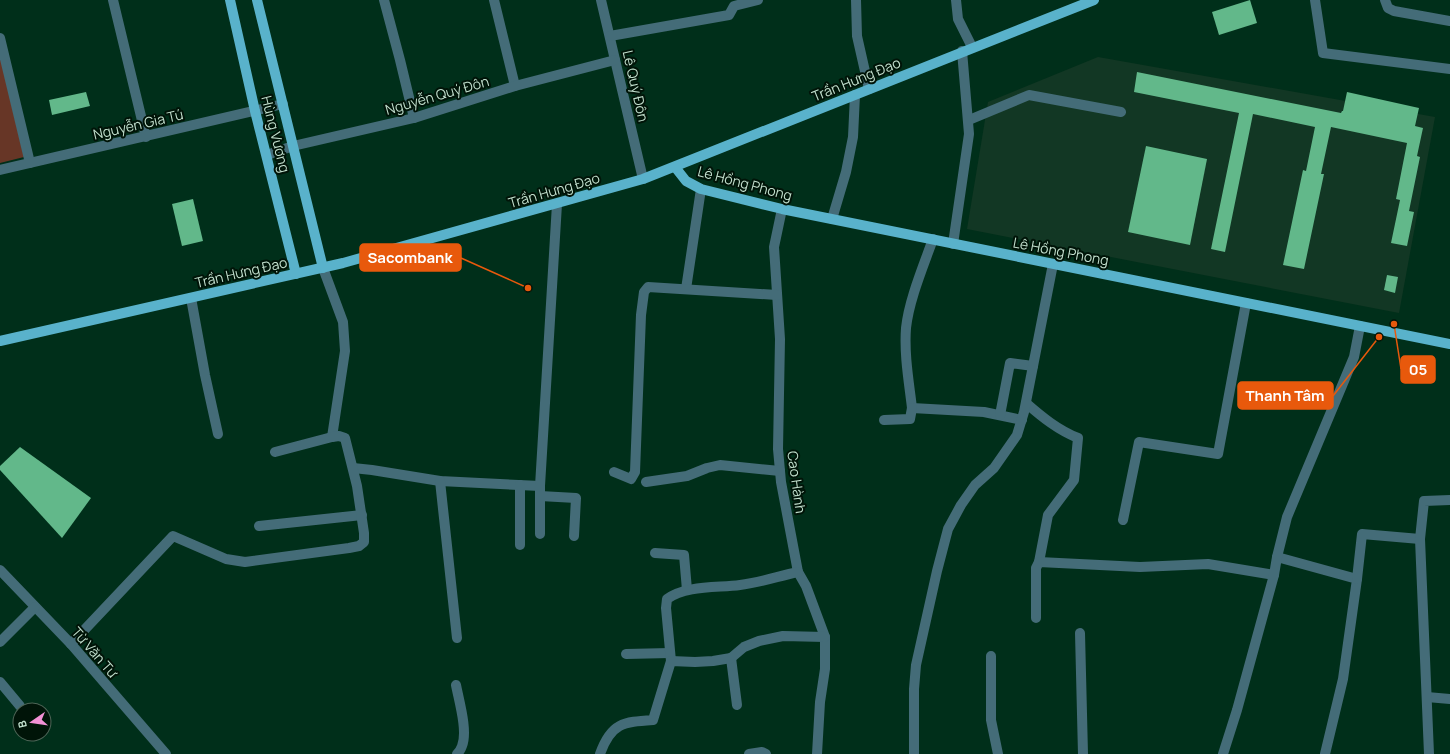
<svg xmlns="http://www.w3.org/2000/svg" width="1450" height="754" font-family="Manrope,sans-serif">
<rect width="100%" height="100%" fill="#002f1a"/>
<path fill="#123724" d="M1098,57L1435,117L1399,313L967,229L988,102Z"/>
<path fill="#673626" d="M0,56L24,157L0,163Z"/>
<g fill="#62b88a">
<path d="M1250,0L1257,23L1219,35L1212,12Z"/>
<path d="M1137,72L1341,113L1342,111H1343L1347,92L1419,108L1415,126L1423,128L1417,156L1420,157L1409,211L1414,212L1407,246L1391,243L1400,200L1396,199L1407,143L1331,127L1321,174H1324L1304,269L1283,265L1303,170L1306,171L1315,127L1253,114L1225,252L1211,249L1239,113L1134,92Z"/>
<path d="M86,92L90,106L52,115L49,100Z"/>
<path d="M1146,146L1207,159L1190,245L1128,232Z"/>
<path d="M193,199L203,241L182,246L172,204Z"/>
<path d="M1387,275L1398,277L1395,293L1384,290Z"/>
<path d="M20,447L91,498L62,538L0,470V466Z"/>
</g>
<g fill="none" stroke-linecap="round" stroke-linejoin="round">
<g stroke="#446c78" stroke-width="10">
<path d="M113,0L146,137"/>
<path d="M384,0L400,60L414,118"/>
<path d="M494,0L515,86"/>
<path d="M601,0L643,179"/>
<path d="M856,0L857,36L869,89"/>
<path d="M956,0L958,19L972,47"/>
<path d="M1315,0L1323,53L1450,69"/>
<path d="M1385,0L1388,8L1394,11L1450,21"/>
<path d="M610,36L729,15L734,6L758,0"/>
<path d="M0,38L30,163"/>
<path d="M969,120L1029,95L1121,112"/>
<path d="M267,155L293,146L414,118L515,86L615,60"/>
<path d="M0,170L283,104"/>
<path d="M782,209L774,247L780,339L778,449L781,482L798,572L806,586L825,637V669L820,702L817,754"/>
<path d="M832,219L846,172L853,137L855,95"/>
<path d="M933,239C923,267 909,300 906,328C904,355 909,382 912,408L984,412L1022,420"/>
<path d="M953,244L969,134L962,51"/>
<path d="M323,268L343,322L345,351L332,437"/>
<path d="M686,289L701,189"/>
<path d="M191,298L205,375L218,434"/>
<path d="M1026,403C1042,417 1058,430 1078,438L1074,480L1048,515L1039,562"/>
<path d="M1000,415L1010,363L1033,366"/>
<path d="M884,420L910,419L912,408"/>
<path d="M353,468L372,470L440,481L540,486"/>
<path d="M614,472L631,479L635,472L641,315L644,292L648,287L777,295"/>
<path d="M440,481L457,638"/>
<path d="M646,482L687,476L707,468L720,465L780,471"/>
<path d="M520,485V545"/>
<path d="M540,496L576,498L574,536"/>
<path d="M1123,520L1139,442L1218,454L1246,303"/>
<path d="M259,526L362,515"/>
<path d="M540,534V486L557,204"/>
<path d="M655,553L684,555L687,590"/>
<path d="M1277,557L1357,579L1343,679L1325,754"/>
<path d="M0,570L71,644L166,754"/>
<path d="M1357,579L1362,534L1420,539"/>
<path d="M1036,618V568L1039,562L1140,567L1208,564L1274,575"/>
<path d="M1080,633L1083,754"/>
<path d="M0,642L35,607"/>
<path d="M71,644L173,536L226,559L245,562L349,548L359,546L364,542V533L357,486L345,438L339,436L332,437L275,452"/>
<path d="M626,654L670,653"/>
<path d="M991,656V720L998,754"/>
<path d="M731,658L737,705"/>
<path d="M671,661L666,608L667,599C686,585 718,588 740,585C759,583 779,576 798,572"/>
<path d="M0,682L20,706"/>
<path d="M456,685C459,701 468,731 462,746C461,749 459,752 457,754"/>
<path d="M1427,697L1450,699"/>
<path d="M600,754C611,723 623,722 653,720L671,661L695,662L713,661L731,658L744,647L759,641L783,636L825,637"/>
<path d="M749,754L762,752L766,754"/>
<path d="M914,754V689L916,665L937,571L948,529L961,505L975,485L994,468L1017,435L1024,412L1053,264"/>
<path d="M1223,754L1237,710L1274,575L1277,557L1287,517L1354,357L1360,326"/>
<path d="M1429,754L1420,539L1424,501L1450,500"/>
</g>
<g stroke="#59b2cb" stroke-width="10">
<path d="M230,0L255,111L296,274"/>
<path d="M257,0L323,268"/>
<path d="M675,167L686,181L701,189L782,209L1450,344"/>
<path d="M0,341L343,263L643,179L1094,0"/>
</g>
</g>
<g text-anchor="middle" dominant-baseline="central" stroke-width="4" stroke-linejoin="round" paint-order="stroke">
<g font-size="14" fill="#c1dfcd" stroke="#001408">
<text transform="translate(856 79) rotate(-22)">Trần Hưng Đạo</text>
<text transform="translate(636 86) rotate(77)">Lê Quý Đôn</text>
<text transform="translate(437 95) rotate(-16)">Nguyễn Quý Đôn</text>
<text transform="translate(138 124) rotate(-13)">Nguyễn Gia Tú</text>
<text transform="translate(276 134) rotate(76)">Hùng Vương</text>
<text transform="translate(745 183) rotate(15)">Lê Hồng Phong</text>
<text transform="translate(554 190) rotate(-16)">Trần Hưng Đạo</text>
<text transform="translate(1061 251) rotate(11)">Lê Hồng Phong</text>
<text transform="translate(241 272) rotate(-13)">Trần Hưng Đạo</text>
<text transform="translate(797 482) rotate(82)">Cao Hành</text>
<text transform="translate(95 652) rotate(49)">Từ Văn Tư</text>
</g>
</g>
<path fill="none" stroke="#e8590c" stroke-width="1.5" d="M528 288L461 258M1394 324L1401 369M1379 337L1333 396"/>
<g fill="#e8590c" stroke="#001408" stroke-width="1.5">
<circle cx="528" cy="288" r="4"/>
<circle cx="1394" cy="324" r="4"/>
<circle cx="1379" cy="337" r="4"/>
</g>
<g fill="#e8590c" stroke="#e8590c" stroke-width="1.5">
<rect x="360" y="244" width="101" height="27" rx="4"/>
<rect x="1401" y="356" width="34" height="27" rx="4"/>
<rect x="1238" y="382" width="95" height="27" rx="4"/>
</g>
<g font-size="15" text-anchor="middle" font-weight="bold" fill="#fff">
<text x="410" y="263">Sacombank</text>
<text x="1418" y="375">05</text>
<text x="1285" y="401">Thanh Tâm</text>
</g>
<g transform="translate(32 722) rotate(257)"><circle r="19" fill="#001408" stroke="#4d6557"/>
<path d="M0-3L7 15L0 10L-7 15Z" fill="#f391d6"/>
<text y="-6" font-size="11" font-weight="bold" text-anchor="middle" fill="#c1dfcd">B</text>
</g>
</svg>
